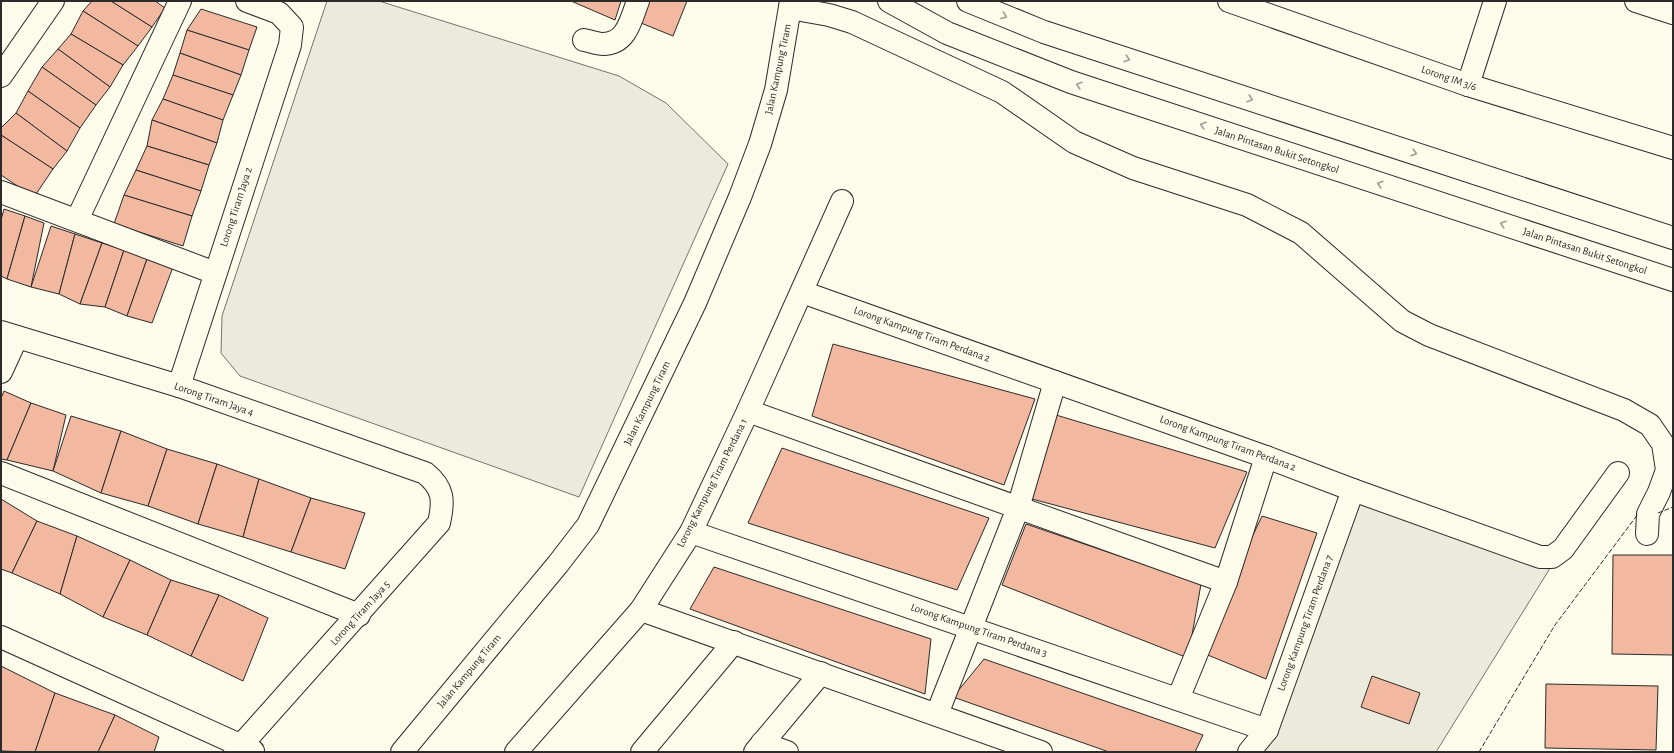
<svg xmlns="http://www.w3.org/2000/svg" width="1674" height="753" font-family="'Alegreya Sans',sans-serif">
<rect width="100%" height="100%" fill="#fdfbea"/>
<g fill="#ecebdb" stroke="#74746e">
<path d="M327,1H379L619,76L666,103L728,164L579,497L240,376L221,353L222,316Z"/>
<path d="M1357,496L1552,565L1436,752H1253Z"/>
</g>
<g fill="#f2b8a0" stroke="#2b2b2b">
<path d="M92,1H111L152,27L138,46L83,11Z"/>
<path d="M111,1H155L165,8L152,27Z"/>
<path d="M571,1H621L615,20Z"/>
<path d="M649,1H687L673,36L641,23Z"/>
<path d="M201,9L257,27L249,50L187,30Z"/>
<path d="M83,11L138,46L123,65L71,34Z"/>
<path d="M187,30L249,50L241,75L180,53Z"/>
<path d="M71,34L123,65L110,87L58,49Z"/>
<path d="M58,49L110,87L96,105L42,67Z"/>
<path d="M180,53L241,75L233,95L173,75Z"/>
<path d="M42,67L96,105L80,128L28,91Z"/>
<path d="M173,75L233,95L223,120L163,99Z"/>
<path d="M28,91L80,128L67,151L16,113Z"/>
<path d="M163,99L223,120L217,143L152,120Z"/>
<path d="M16,113L67,151L53,169L1,135V128Z"/>
<path d="M152,120L217,143L209,165L147,146Z"/>
<path d="M1,135L53,169L34,197L1,175Z"/>
<path d="M147,146L209,165L201,191L136,170Z"/>
<path d="M136,170L201,191L192,216L124,195Z"/>
<path d="M124,195L192,216L183,246L114,224Z"/>
<path d="M4,209L25,216L7,279L1,276V220Z"/>
<path d="M25,216L44,223L31,287L7,279Z"/>
<path d="M51,226L75,234L59,294L31,287Z"/>
<path d="M75,234L102,243L80,304L59,294Z"/>
<path d="M102,243L124,250L105,307L80,304Z"/>
<path d="M124,250L147,259L127,316L105,307Z"/>
<path d="M147,259L173,267L152,323L127,316Z"/>
<path d="M833,344L1035,399L1004,485L812,416Z"/>
<path d="M4,391L31,403L7,460L1,459V398Z"/>
<path d="M31,403L66,415L53,471L7,460Z"/>
<path d="M1056,415L1247,472L1215,548L1032,499Z"/>
<path d="M71,416L121,431L101,493L53,471Z"/>
<path d="M121,431L167,449L148,506L101,493Z"/>
<path d="M782,448L989,518L957,590L748,523Z"/>
<path d="M167,449L217,464L198,524L148,506Z"/>
<path d="M217,464L259,479L243,537L198,524Z"/>
<path d="M259,479L311,498L291,552L243,537Z"/>
<path d="M311,498L365,513L345,569L291,552Z"/>
<path d="M1,499L37,521L12,573L1,569Z"/>
<path d="M1262,516L1317,533L1266,679L1198,651Z"/>
<path d="M37,521L77,536L60,594L12,573Z"/>
<path d="M1026,524L1201,584L1188,658L1002,585Z"/>
<path d="M77,536L130,560L103,617L60,594Z"/>
<path d="M1613,555H1673V655L1612,654Z"/>
<path d="M130,560L171,580L147,635L103,617Z"/>
<path d="M714,567L931,639L925,694L690,609Z"/>
<path d="M171,580L219,595L191,656L147,635Z"/>
<path d="M219,595L268,618L243,681L191,656Z"/>
<path d="M984,659L1203,735L1195,752H1109L953,697Z"/>
<path d="M1,666L55,693L35,752L1,751Z"/>
<path d="M1372,676L1420,693L1409,724L1361,707Z"/>
<path d="M1546,684L1658,686L1656,750L1545,748Z"/>
<path d="M55,693L115,715L98,752H35Z"/>
<path d="M115,715L159,737L154,752H98Z"/>
</g>
<g fill="none" stroke-linecap="round" stroke-linejoin="round">
<defs>
<g id="minor">
<path d="M1229,1L1468,85L1673,148"/>
<path d="M1636,1L1673,13"/>
<path d="M790,8L829,15L852,22L1002,92L1074,142L1133,168L1247,205L1301,233L1402,321L1429,335L1624,410L1650,425L1663,444L1667,470L1659,492L1648,514L1647,534"/>
<path d="M584,40C590,41 597,44 603,44C627,44 631,19 638,1"/>
<path d="M1,76L53,1"/>
<path d="M1468,85L1495,1"/>
<path d="M1,192L215,273"/>
<path d="M77,220L180,1"/>
<path d="M802,292L1266,457L1353,490L1540,557H1552L1563,549L1618,473"/>
<path d="M1,332L179,386L425,473C444,488 444,501 439,523L235,752"/>
<path d="M1,372L17,337"/>
<path d="M179,386L290,45L292,27L279,13L247,1"/>
<path d="M748,411L1226,582"/>
<path d="M1,473L359,615"/>
<path d="M691,532L1267,730"/>
<path d="M641,610L1041,752"/>
<path d="M1,637L253,751"/>
<path d="M1178,699L1226,582L1266,457"/>
<path d="M937,714L1018,508L1055,382"/>
<path d="M762,743L787,752"/>
<path d="M402,752L558,564L588,525L695,303L740,197L760,144L776,90L791,1"/>
<path d="M516,752L641,610L691,532L748,411L842,201"/>
<path d="M642,752L734,642"/>
<path d="M755,752L821,673"/>
<path d="M1249,752L1267,730L1353,490"/>
</g>
<g id="major">
<path d="M889,1L947,33L1071,82L1673,280"/>
<path d="M968,1L1044,32L1673,238"/>
</g>
</defs>
<use href="#minor" stroke="#2b2b2b" stroke-width="24"/>
<use href="#major" stroke="#2b2b2b" stroke-width="24"/>
<use href="#minor" stroke="#fdfbea" stroke-width="22"/>
<use href="#major" stroke="#fdfbea" stroke-width="22"/>
<g stroke="#2b2b2b" stroke-width="1" stroke-dasharray="5 2" stroke-linecap="butt">
<path d="M1658,513L1673,507"/>
<path d="M1479,752L1555,625L1638,514"/>
</g>
</g>
<defs><path id="oneway-chevron" d="M-2-3.5L2.5 0L-2 3.5" fill="none" stroke-width="1.6" stroke-linecap="round" stroke-linejoin="round"/></defs>
<g stroke="#9e9d94">
<use href="#oneway-chevron" transform="translate(1004 16) rotate(21)"/>
<use href="#oneway-chevron" transform="translate(1127 59) rotate(18)"/>
<use href="#oneway-chevron" transform="translate(1079 85) rotate(-162)"/>
<use href="#oneway-chevron" transform="translate(1250 99) rotate(18)"/>
<use href="#oneway-chevron" transform="translate(1203 125) rotate(-162)"/>
<use href="#oneway-chevron" transform="translate(1414 153) rotate(18)"/>
<use href="#oneway-chevron" transform="translate(1380 184) rotate(-162)"/>
<use href="#oneway-chevron" transform="translate(1503 224) rotate(-162)"/>
</g>
<g text-anchor="middle" dominant-baseline="central" stroke-width="3" stroke-linejoin="round" paint-order="stroke">
<g font-size="11" fill="#2b2b2b" stroke="#fdfbea">
<text transform="translate(778 69) rotate(-78)">Jalan Kampung Tiram</text>
<text transform="translate(1449 78) rotate(19)">Lorong IM 3/6</text>
<text transform="translate(1277 150) rotate(18)">Jalan Pintasan Bukit Setongkol</text>
<text transform="translate(236 207) rotate(-72)">Lorong Tiram Jaya 2</text>
<text transform="translate(1585 251) rotate(18)">Jalan Pintasan Bukit Setongkol</text>
<text transform="translate(922 334) rotate(20)">Lorong Kampung Tiram Perdana 2</text>
<text transform="translate(214 399) rotate(19)">Lorong Tiram Jaya 4</text>
<text transform="translate(647 403) rotate(-64)">Jalan Kampung Tiram</text>
<text transform="translate(1228 443) rotate(20)">Lorong Kampung Tiram Perdana 2</text>
<text transform="translate(712 483) rotate(-63)">Lorong Kampung Tiram Perdana 1</text>
<text transform="translate(360 613) rotate(-48)">Lorong Tiram Jaya 5</text>
<text transform="translate(1305 623) rotate(-70)">Lorong Kampung Tiram Perdana 7</text>
<text transform="translate(979 630) rotate(19)">Lorong Kampung Tiram Perdana 3</text>
<text transform="translate(469 671) rotate(-50)">Jalan Kampung Tiram</text>
</g>
</g>
<rect width="1674" height="753" fill="none" stroke="#2b2b2b" stroke-width="4"/>
</svg>
